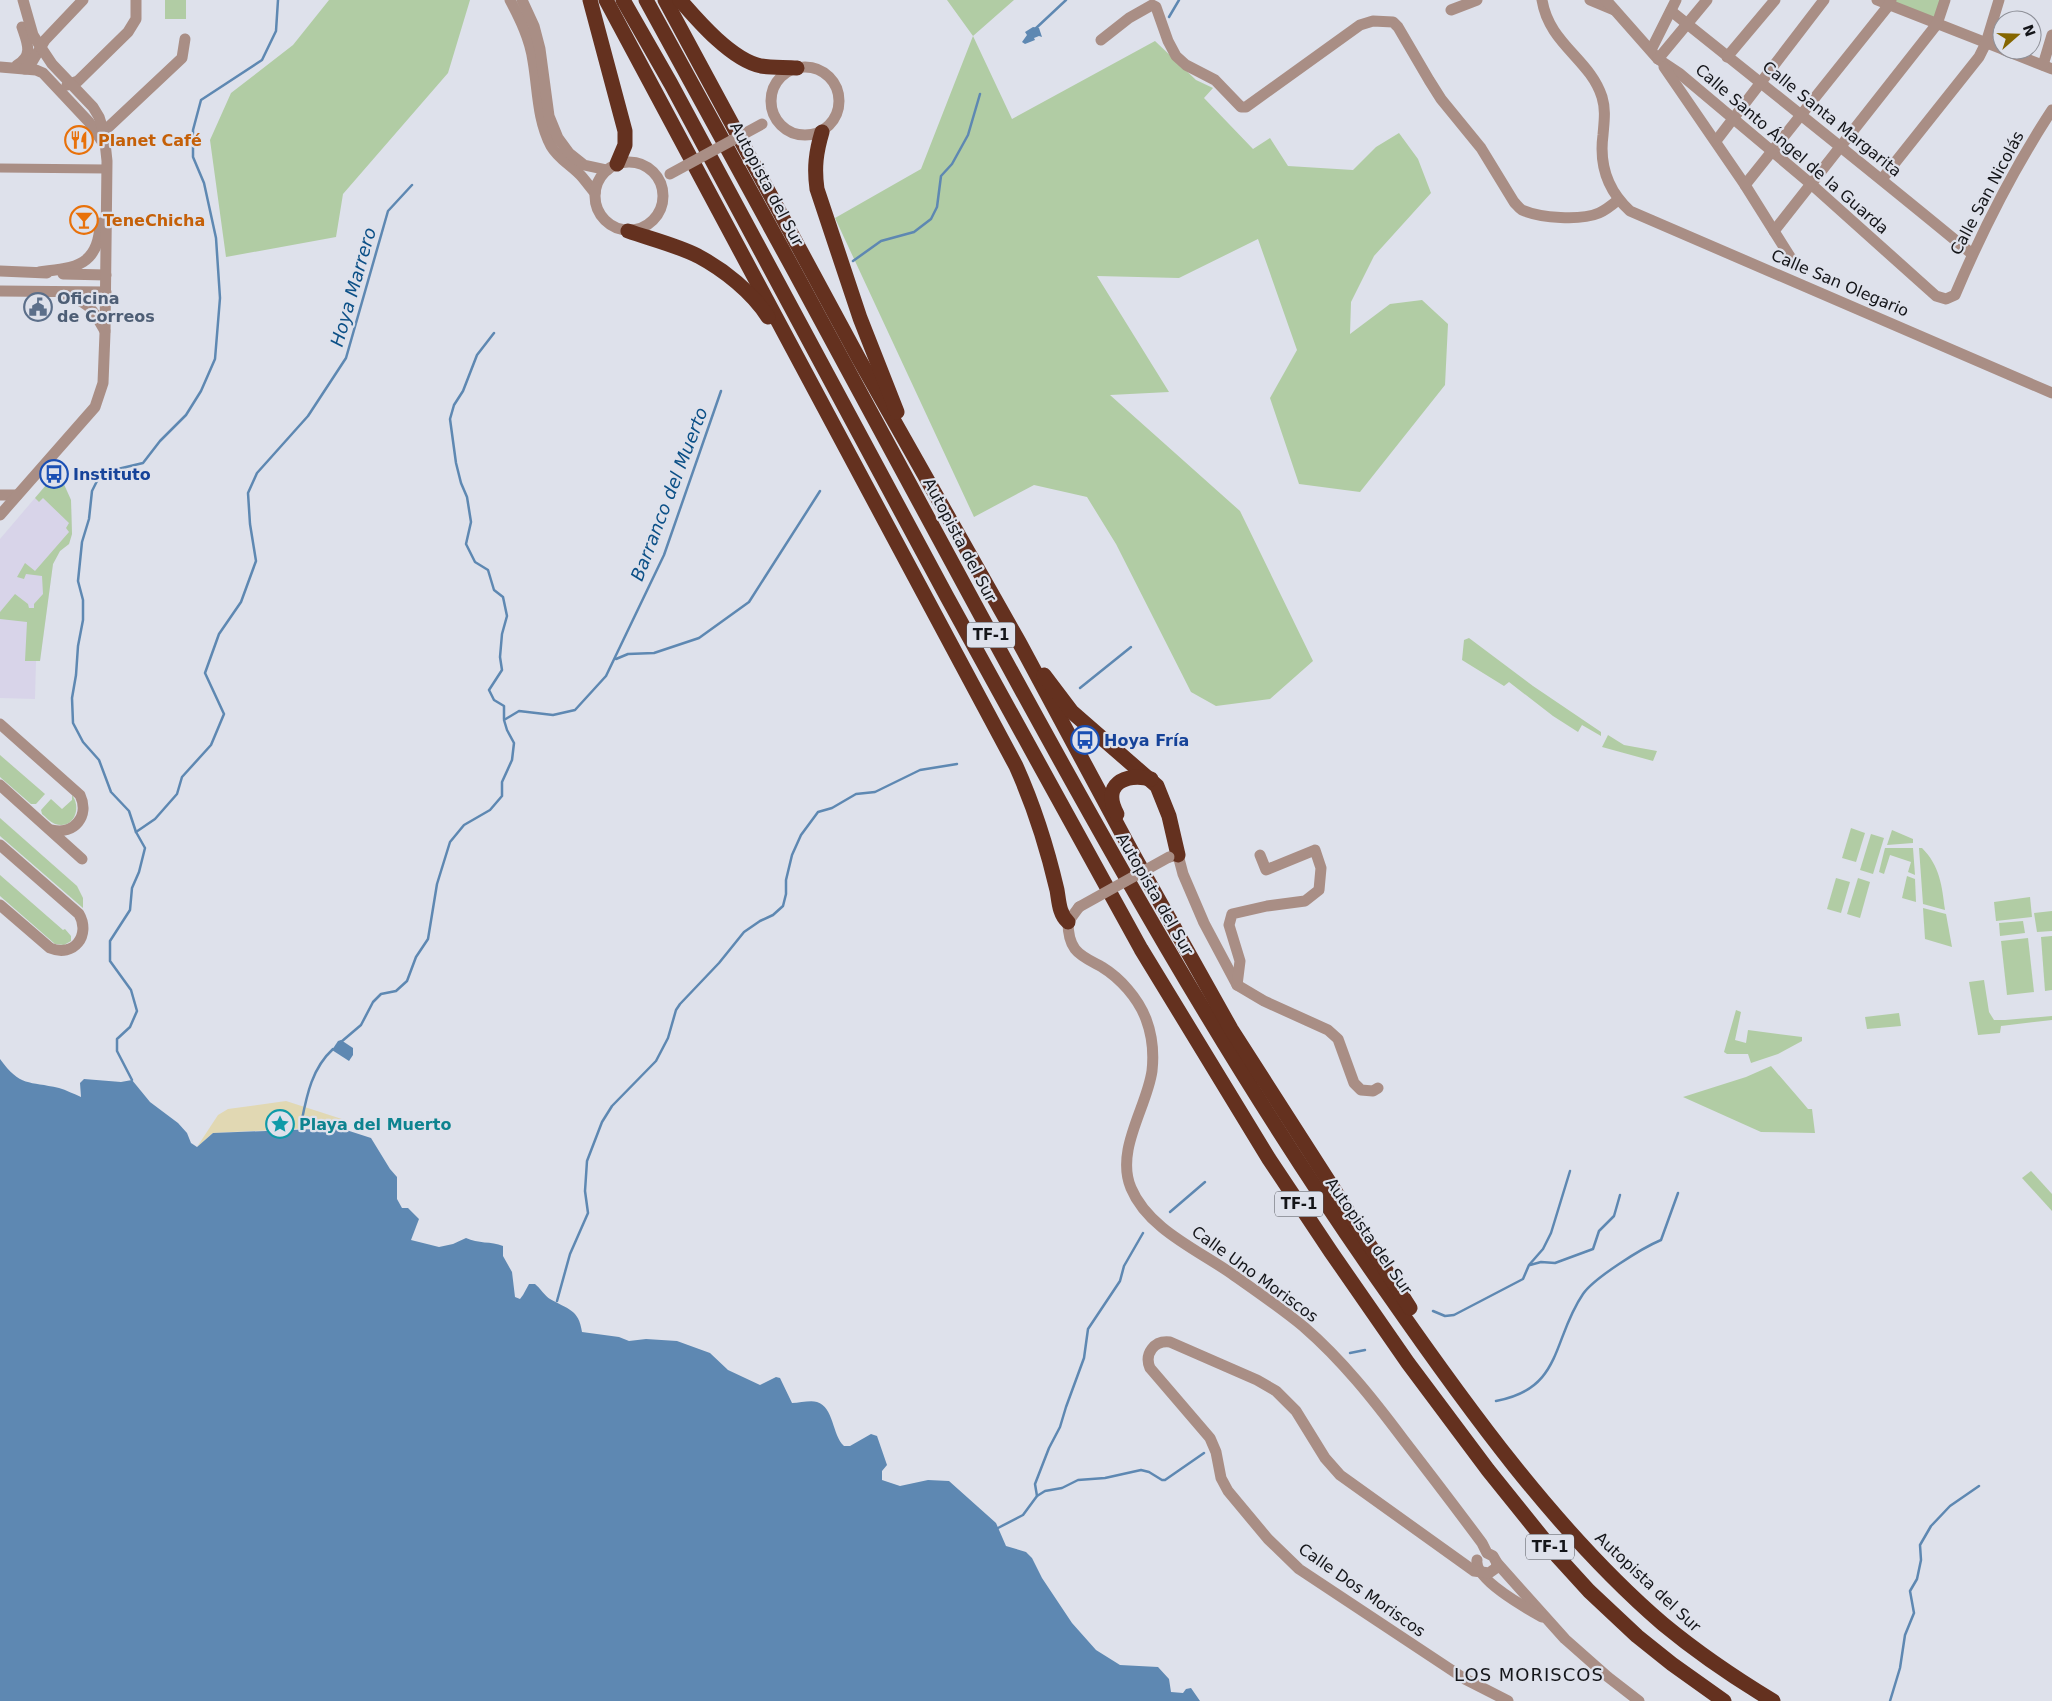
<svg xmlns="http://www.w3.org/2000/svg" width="2052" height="1701" font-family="'DejaVu Sans',sans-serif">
<rect width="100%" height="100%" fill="#dee1eb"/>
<path fill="#d8d4e9" d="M58,471L71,500L72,534L69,544L60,551L53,564L40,661H36L35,699L0,698V539Z"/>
<g fill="#b1cca4">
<rect x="165" y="0" width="21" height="19"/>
<path d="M329,0H470L448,73L343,194L336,237L226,257L210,140L231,93L293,45Z"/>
<path d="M947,0H1014L973,36L1012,119L1155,41L1196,80L1213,88L1204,98L1253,149L1270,138L1288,166L1353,170L1376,147L1399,133L1418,159L1431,193L1374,256L1351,302L1350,334L1390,304L1422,300L1448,324L1445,385L1360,492L1299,484L1270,398L1297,350L1258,239L1179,278L1097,276L1169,392L1110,395L1240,511L1313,661L1270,699L1216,706L1191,692L1116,544L1087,497L1034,485L974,517L835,218L921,169L973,36Z"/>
<path d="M1891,0H1945L1937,24Z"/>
<path d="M58,471L71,500L72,534L69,544L60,551L53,564L40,661H25L27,622L0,619V612L15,594L28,604L29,608H34V604L43,594L42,576L26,574L24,579L17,577L25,563L35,571L69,532L66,528L69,523L43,498L39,502L35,498Z"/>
<path d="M1469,638L1533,686L1601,732V736L1582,725L1578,732L1553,716L1509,682L1504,686L1462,660L1464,640Z"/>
<path d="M1608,735L1624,745L1657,751L1653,761L1602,747Z"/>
<path d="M0,755L45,794L36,804H31L0,777Z"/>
<path d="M72,795C82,808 74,830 55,824C50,822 46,817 42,814L41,810L51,799L62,809L72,800Z"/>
<path d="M0,818L77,886L83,898V908L0,836Z"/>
<path d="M1851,828L1865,833L1856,862L1842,858Z"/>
<path d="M1892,830L1913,839V843L1887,845Z"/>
<path d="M1871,834L1884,838L1873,874L1860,870Z"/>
<path d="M1885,848H1913L1915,875L1908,872L1911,862L1890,855L1884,874L1879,872Z"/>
<path d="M1919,848H1922C1940,866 1942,886 1945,910L1923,904Z"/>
<path d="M0,875L63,930L65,929L71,936V941L64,945L55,944L0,896Z"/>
<path d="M1907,876L1915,879L1916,902L1902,898Z"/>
<path d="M1836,878L1850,882L1841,913L1827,909Z"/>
<path d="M1858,878L1870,882L1860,918L1847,914Z"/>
<path d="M2030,897L2032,917L1996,921L1994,902Z"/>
<path d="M1923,908L1946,914L1952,947L1925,939Z"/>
<path d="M2052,911V931L2037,932L2034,913Z"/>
<path d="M2023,921L2025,933L2000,936L1999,923Z"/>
<path d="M2052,936V990L2045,991L2041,937Z"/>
<path d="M2028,938L2034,992L2007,995L2001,941Z"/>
<path d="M1984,980L1989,1012L1994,1020H2005L2052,1016V1020L2001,1026L2000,1033L1978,1035L1969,982Z"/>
<path d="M1736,1010L1741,1012L1735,1040L1746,1043L1748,1030L1802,1037V1041L1778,1054L1751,1063L1748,1054H1727L1724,1052Z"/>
<path d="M1899,1013L1901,1026L1867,1029L1865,1017Z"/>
<path d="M1771,1066L1803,1103L1808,1109H1812L1815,1133L1761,1132L1683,1097L1746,1077Z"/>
<path d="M2031,1171L2052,1194V1211L2022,1178Z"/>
</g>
<path fill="#e1d8b3" d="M286,1101L348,1121L347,1130L312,1128L213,1133L197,1147L218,1115L228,1109Z"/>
<g fill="#5e88b2">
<path d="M1033,27L1039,28L1042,37L1039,36L1034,38L1035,40L1025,44L1022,42L1027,35L1025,32Z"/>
<path d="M341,1040L353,1048V1055L349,1061L332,1050L338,1041Z"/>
<path d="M0,1059C20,1087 29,1081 59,1088C66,1090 74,1094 81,1097L80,1083L84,1079L121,1082L132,1080L150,1102L178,1123L187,1133L191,1143L197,1147L213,1133L340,1128L371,1138L390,1169L397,1177V1199L402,1208H408L419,1219L411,1240L439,1247L453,1244L466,1238C478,1244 491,1241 503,1246V1256L512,1272L515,1297L520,1299L523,1295L529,1284H535C540,1288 545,1296 550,1299C567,1309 579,1309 582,1332L619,1337L629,1341L646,1339L677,1341L710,1353L728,1370L760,1385L776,1377L780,1378L792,1403C800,1403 810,1400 817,1402C834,1407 832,1435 844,1446H850L871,1434L877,1436L887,1465L882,1471V1480L900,1486L928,1480L949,1481L996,1523L1006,1546L1026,1552L1032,1558L1042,1578L1072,1623L1096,1650L1120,1665L1158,1667L1169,1679L1171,1692L1183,1693L1186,1689L1191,1688L1200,1701H0Z"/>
</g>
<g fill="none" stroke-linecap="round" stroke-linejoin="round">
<g stroke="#5e88b2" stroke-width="2.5">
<path d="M1169,17L1179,0"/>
<path d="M1034,30L1066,0"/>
<path d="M853,261L881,241L914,232L931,219L937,207L941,176L952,164L968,135L980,94"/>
<path d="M494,333L477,355L463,391L454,405L450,419L456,463L461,483L467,497L471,522L466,544L475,562L488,570L494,590L503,597L507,616L502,634L500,657L502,670L489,690L494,700L504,706V719"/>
<path d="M616,659L628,654L654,653L699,638L749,602L820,491"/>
<path d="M1080,688L1131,647"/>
<path d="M136,832L155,819L177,794L182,777L211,745L224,714L205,673L219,634L241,602L256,561L250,524L248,493L257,473L308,416L346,358L388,211L412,185"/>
<path d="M341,1042L361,1025L373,1002L381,994L396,991L407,981L416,957L428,939L437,884L450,842L464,825L490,810L502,796V782L512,760L514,743L507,730L504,720L519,711L553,715L575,710L606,676L664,555L721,391"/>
<path d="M132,1080L117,1051V1039L130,1027L137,1011L131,990L110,961V941L130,910L132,888L139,872L145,848L136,832L129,811L111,792L99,760L83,742L73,723L72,698L76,675L78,646L83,620V600L78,581L82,542L89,519L92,491L101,473L143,463L160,441L186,415L201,391L215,359L220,298L216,238L204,183L193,157V130L201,100L262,60L276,31L278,0"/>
<path d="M300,1129C306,1100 310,1070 333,1049"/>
<path d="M1170,1212L1205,1182"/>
<path d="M1530,1265L1541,1262L1555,1263L1593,1249L1599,1231L1614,1216L1620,1195"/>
<path d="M557,1301L570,1254L588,1213L585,1191L587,1161L602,1122L612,1106L656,1061L668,1038L676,1010L680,1004L719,963L744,932L760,921L773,915L783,906L786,894V880L792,855L801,835L818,812L832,808L856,794L875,792L920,770L957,764"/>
<path d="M1433,1311L1445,1316L1454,1315L1523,1279L1529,1265L1543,1249L1551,1233L1570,1171"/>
<path d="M1350,1353L1365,1350"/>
<path d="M1496,1401C1563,1389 1552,1339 1583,1294C1594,1278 1642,1248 1661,1240L1678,1193"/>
<path d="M1037,1496L1035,1484L1049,1448L1060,1427L1066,1407L1084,1358L1088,1329L1120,1281L1124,1266L1143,1233"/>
<path d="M998,1528L1023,1515L1037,1496L1045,1491L1062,1488L1078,1480L1105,1478L1141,1470L1149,1472L1162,1480H1165L1204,1453"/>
<path d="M1890,1701L1900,1668L1905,1635L1914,1613L1910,1591L1917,1579L1921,1560L1920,1545L1931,1526L1950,1506L1979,1486"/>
</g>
<path stroke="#a98e85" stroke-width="9" d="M0,168L107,169"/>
<g stroke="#a98e85" stroke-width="11">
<path d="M510,0C520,19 530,39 533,61C538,90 537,119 551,146C559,160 573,166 583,178C587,183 591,188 595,193"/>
<path d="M522,0L534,26L540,49L549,116L558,138L569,153L584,165L607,170"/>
<path d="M1542,0C1549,44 1590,59 1602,97C1606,110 1604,122 1603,135C1599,165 1607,190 1630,211L2052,393"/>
<path d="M1590,0L1614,10"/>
<path d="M1606,0L1658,59L1679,73L1811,184L1936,296L1946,299L1955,295C1982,231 2014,168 2052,110"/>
<path d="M1877,0L2002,49"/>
<path d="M1451,10L1477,0"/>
<path d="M1671,11C1772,92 1873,172 1972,254"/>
<path d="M1101,40L1129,18L1152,5L1156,7L1168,41L1176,56L1186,65L1215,80L1241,107H1246L1360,25L1373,21L1393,22L1398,27L1429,80L1441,99L1481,148L1514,202C1517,205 1519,208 1522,210C1541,218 1580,221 1599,213C1606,210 1612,205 1618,200"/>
<path d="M1651,50L1676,0"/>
<path d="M2004,50L2052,69"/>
<path d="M1727,57L1775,0"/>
<path d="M1658,59L1707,0"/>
<path d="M17,65C34,56 27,42 22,27"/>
<path d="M2043,65L2052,35"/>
<circle cx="805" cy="101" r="34"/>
<path d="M0,67L36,70L43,73L89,122L103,143"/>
<path d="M1664,67L1745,185L1794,263"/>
<path d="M25,69L32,62L45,40L83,0"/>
<path d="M67,85L78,81L128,32L136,19V0"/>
<path d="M99,136L182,58L185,39"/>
<path d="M1716,141L1824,0"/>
<circle cx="629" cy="196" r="34"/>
<path d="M1882,179L1979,57L1986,43L1999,0"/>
<path d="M1745,185L1889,5L1891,0"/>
<path d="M1774,231L1937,24L1945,0"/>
<path d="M0,271L47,273"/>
<path d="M39,272C75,268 99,266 100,223"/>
<path d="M63,274L106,275"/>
<path d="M0,291L106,292"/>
<path d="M65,296C89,300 94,312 105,331"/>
<path d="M0,495H17"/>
<path d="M0,515L95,407L103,383L105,333L107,161L104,133L99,117L93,107L52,64L40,46L33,35L23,0"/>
<path d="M0,724L80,795C90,816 74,835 52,830"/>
<path d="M0,785L82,859"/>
<path d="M0,845L79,914C91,935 74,958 50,948L0,905"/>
<path d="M1170,857L1178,855L1183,874L1204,923L1237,985L1264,1001L1328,1030L1338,1039L1354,1083L1361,1090L1373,1091L1378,1088"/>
<path d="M1079,907L1068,922C1068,931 1069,941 1075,949C1081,957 1093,962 1102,967C1120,978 1138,998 1146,1019C1152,1035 1154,1053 1152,1071C1147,1107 1115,1150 1131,1188C1148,1229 1198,1250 1232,1274C1256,1291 1281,1308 1304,1327C1342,1360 1373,1399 1403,1439C1430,1474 1456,1508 1482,1543L1487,1553L1493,1556L1497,1563L1565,1639L1608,1677L1639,1701"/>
<path d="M1237,985L1240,961L1229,925L1232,914L1267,906L1305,901L1319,890L1321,868L1315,850L1266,870L1260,855"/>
<path d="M1477,1560C1474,1579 1526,1608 1542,1617"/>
<path d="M1497,1563L1496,1568L1489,1573L1474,1571L1340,1475L1325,1458L1296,1411L1276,1391L1257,1380L1170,1342C1154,1340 1144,1354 1150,1368L1210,1438L1216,1452L1221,1478L1228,1491L1268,1539L1299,1569L1465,1679L1508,1701"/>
</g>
<g stroke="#64311f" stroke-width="15">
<path d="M590,0L625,131V145L617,164"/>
<path d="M606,0L1016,766C1034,806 1047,847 1057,890C1059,901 1059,914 1068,922"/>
<path d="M623,0L671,84L946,595L1141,949L1269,1159L1331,1252L1408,1363L1488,1470L1558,1557L1589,1591L1637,1636L1672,1664L1724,1701"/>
<path d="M646,0C754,196 861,393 967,590C1097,830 1229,1068 1386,1291C1466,1406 1557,1533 1663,1624C1698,1653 1735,1678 1773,1701"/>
<path d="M665,0L859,359L1019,642L1133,854L1231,1029L1410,1308"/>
<path d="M680,0C699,22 732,60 761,66C773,68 785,67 797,68"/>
<path d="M822,132C816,152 814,168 817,189L860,318L897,412"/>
<path d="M628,231C651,239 676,245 698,256C724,270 752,292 768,317"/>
<path d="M1044,675L1072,712L1157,786L1169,816L1178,855"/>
<path d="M1117,814C1101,785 1125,772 1151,779"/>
</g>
<g stroke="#a98e85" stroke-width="11">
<path d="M670,174L762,124"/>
<path d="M1079,907L1169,857"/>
</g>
</g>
<defs>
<symbol id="restaurant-ring" viewBox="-11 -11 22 22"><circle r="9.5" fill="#dee1eb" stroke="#e8710a" stroke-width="1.5"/><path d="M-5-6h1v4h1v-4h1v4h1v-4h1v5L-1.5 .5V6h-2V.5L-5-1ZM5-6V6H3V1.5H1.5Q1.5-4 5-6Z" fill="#e8710a"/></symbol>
<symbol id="bar-ring" viewBox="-11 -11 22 22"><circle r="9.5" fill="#dee1eb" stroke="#e8710a" stroke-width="1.5"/><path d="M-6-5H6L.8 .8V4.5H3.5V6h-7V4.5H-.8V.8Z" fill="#e8710a"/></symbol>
<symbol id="civic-ring" viewBox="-11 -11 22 22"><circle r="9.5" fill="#dee1eb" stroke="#5c6f8a" stroke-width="1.5"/><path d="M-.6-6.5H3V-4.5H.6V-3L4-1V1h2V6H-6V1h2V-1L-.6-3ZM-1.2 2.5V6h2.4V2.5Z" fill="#5c6f8a"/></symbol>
<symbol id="bus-ring" viewBox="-11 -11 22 22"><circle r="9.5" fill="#dee1eb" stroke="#1a4fb4" stroke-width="1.5"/><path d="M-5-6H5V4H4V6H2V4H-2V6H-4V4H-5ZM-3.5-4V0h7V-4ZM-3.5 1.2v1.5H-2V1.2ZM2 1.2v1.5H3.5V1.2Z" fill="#1a4fb4"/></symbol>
<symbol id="sight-ring" viewBox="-11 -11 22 22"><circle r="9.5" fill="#dee1eb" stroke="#0f9aa8" stroke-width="1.5"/><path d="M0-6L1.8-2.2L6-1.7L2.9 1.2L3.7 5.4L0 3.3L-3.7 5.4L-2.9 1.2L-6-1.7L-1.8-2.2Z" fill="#0f9aa8"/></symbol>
</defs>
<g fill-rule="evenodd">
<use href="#restaurant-ring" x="63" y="124" width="32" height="32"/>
<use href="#bar-ring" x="68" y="204" width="32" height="32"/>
<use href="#civic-ring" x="22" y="291" width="32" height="32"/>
<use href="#bus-ring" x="38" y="458" width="32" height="32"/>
<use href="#bus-ring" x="1069" y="724" width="32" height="32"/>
<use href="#sight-ring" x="264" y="1108" width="32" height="32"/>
</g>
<g text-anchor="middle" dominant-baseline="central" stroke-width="4.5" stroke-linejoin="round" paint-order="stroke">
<g fill="#dee1eb" stroke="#515258" stroke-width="1">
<rect x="967" y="622.5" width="48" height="25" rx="4"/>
<rect x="1275" y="1191.5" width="48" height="25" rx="4"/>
<rect x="1526" y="1534.5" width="48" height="25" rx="4"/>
</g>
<g font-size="15" font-weight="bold" fill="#141519">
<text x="991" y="635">TF-1</text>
<text x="1299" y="1204">TF-1</text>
<text x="1550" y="1547">TF-1</text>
</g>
<g font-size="16" fill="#141519" stroke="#dee1eb">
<text transform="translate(1832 119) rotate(39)">Calle Santa Margarita</text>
<text transform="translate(1792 149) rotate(41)">Calle Santo Ángel de la Guarda</text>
<text transform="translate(767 184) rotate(62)">Autopista del Sur</text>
<text transform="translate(1987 193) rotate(-62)">Calle San Nicolás</text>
<text transform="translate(1840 283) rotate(23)">Calle San Olegario</text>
<text transform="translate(960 540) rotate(62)">Autopista del Sur</text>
<text transform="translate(1155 894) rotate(60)">Autopista del Sur</text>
<text transform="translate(1369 1236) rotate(55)">Autopista del Sur</text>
<text transform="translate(1255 1274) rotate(36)">Calle Uno Moriscos</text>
<text transform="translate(1648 1582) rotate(43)">Autopista del Sur</text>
<text transform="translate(1362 1590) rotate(35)">Calle Dos Moriscos</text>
</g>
<g font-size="16" font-weight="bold" fill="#c56008" stroke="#dee1eb" text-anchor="start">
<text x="98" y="140">Planet Café</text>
<text x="103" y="220">TeneChicha</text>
</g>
<g font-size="16" font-weight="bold" fill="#4e5e75" stroke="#dee1eb" text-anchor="start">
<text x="57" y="298">Oficina<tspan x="57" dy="18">de Correos</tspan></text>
</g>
<g font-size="16" font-weight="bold" fill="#164399" stroke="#dee1eb" text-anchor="start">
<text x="73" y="474">Instituto</text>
<text x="1104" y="740">Hoya Fría</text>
</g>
<g font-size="16" font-weight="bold" fill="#0d838f" stroke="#dee1eb" text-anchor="start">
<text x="299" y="1124">Playa del Muerto</text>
</g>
<g font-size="18" font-style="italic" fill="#0c5087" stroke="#dee1eb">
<text transform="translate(353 287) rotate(-74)">Hoya Marrero</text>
<text transform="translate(669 494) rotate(-69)">Barranco del Muerto</text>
</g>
<g font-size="18" letter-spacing="1" fill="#141519" stroke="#dee1eb">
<text x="1529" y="1674">LOS MORISCOS</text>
</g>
</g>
<g transform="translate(2017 35) rotate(70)"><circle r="24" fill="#dee1eb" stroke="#8d8f97"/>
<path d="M0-4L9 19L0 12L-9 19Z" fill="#856600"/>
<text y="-8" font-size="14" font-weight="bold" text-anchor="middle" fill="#141519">N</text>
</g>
</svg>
